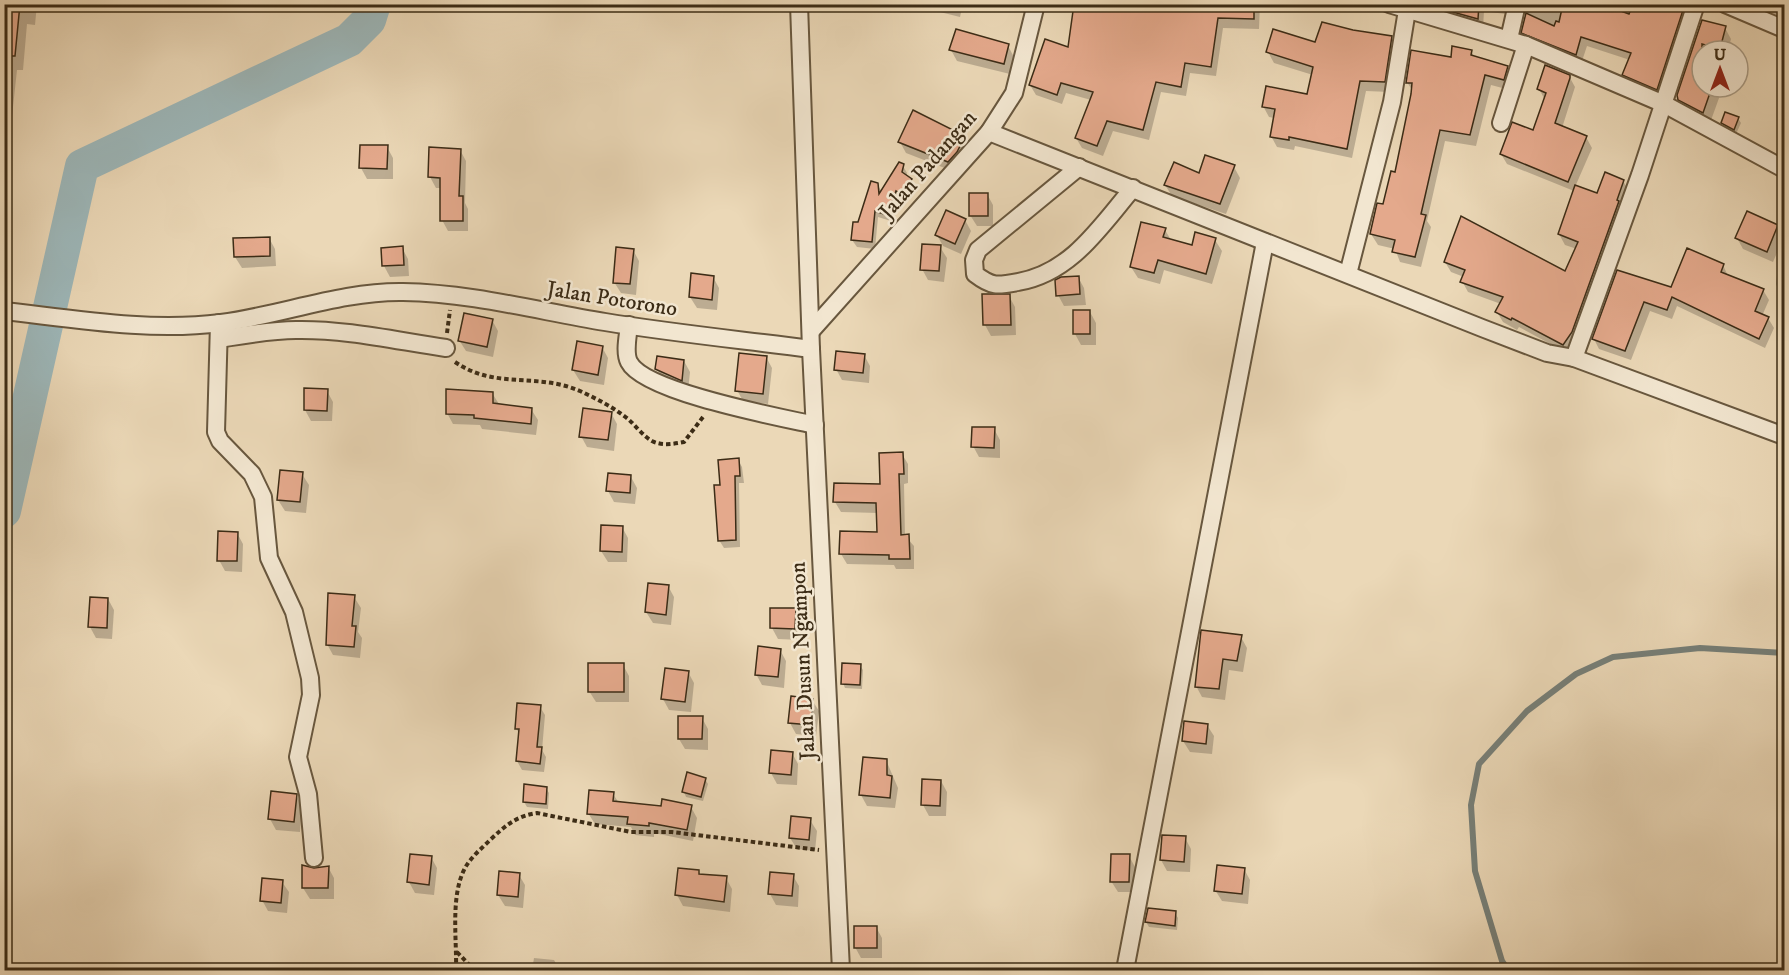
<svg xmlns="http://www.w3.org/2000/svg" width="1789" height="975" font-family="'IM FELL DW Pica',serif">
<rect width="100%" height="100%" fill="#ebd8b7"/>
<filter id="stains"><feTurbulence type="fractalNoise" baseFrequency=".00333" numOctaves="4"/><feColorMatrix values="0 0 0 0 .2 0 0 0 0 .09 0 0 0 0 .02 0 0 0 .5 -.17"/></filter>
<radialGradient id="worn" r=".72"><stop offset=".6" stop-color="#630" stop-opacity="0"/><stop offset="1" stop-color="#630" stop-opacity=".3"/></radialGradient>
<g fill="#0003">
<path d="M4,4H37L35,25L27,24L23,70H17L4,190Z"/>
<path d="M935,4H963L960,17L940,12Z"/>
<path d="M1003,4H1017L1016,8Z"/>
<path d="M1169,4H1260L1259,29L1223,28L1216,76L1190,73L1186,96L1161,92L1149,140L1113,131L1103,156L1082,148L1076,138L1091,100L1066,93L1062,104L1036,95L1030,85L1069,49L1169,8Z"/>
<path d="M1428,4H1525L1512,15L1484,11L1483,29L1465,24L1460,16L1434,14Z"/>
<path d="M1528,4H1695L1663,99L1630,85L1624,75L1630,60L1587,46L1581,64L1529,43L1523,32Z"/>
<path d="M1764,4H1784V25L1769,18L1763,7Z"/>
<path d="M1703,21L1725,28L1731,39L1728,51H1702V87H1723L1710,123L1686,111L1680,99Z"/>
<path d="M1323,24L1391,37L1397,48L1390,92L1366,91L1352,158L1295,146L1294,150L1277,147L1271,136L1275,118L1269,117L1263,106L1308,96L1313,75L1274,63L1268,52L1316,44Z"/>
<path d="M1008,46L1014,57L1010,74L957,61L951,50Z"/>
<path d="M1471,51L1475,58L1507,68L1513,79L1510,90L1491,85L1476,146L1445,141L1427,221L1431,227L1421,267L1400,262L1395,249L1378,245L1371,234L1396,174L1412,90L1407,82Z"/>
<path d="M1569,76L1575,87L1562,128L1586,137L1592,148L1575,187L1598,195L1623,181L1629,191L1569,354L1519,327L1517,330L1503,322L1497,312L1501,304L1468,292L1462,281L1464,277L1451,272L1445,262L1566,273L1577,249L1565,245L1559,234L1574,191L1507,164L1501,154L1534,132L1545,100L1539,89Z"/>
<path d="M1738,118L1741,123L1736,134L1725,128L1722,123Z"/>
<path d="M964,137L970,148L955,172L906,153L900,142Z"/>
<path d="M387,147L393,158V179H367L361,168Z"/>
<path d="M460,150L466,161L465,203L468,209V231H448L442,220V188H436L430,177Z"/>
<path d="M903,166L907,173L906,177L915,187L906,201L900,197L891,221L878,217L875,249L857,247L852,240L877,184L882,192Z"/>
<path d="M1234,167L1240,178L1226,214L1172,196L1165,185Z"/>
<path d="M987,194L993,205V226H977L970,215Z"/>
<path d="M965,220L971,231L961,254L943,246L937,235Z"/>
<path d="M1777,226L1784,237L1773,262L1743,249L1737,238Z"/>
<path d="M1165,230L1171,240L1193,247L1215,240L1222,251L1212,284L1164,270L1160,284L1138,278L1131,267Z"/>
<path d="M269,238L275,249L276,266L242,268L235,257L234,240Z"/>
<path d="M940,247L947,258L944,282L928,280L922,269Z"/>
<path d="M402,248L408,259L409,276L390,277L384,266Z"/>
<path d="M633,250L639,261L636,295L621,293L614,282Z"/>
<path d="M1723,265L1728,276L1763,290L1769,300L1762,316L1768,318L1774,328L1765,348L1677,306L1672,319L1650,311L1631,360L1599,349L1594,339L1618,271L1672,289Z"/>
<path d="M1778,267L1784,268V290L1778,289L1776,284Z"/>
<path d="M713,277L719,288L717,310L697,308L690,297Z"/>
<path d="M1078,277L1084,288L1086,305L1064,306L1058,295Z"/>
<path d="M1009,296L1015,307L1016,335L991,336L985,325Z"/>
<path d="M1090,312L1096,323V345H1081L1075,334Z"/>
<path d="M492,320L498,331L493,357L466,351L459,340Z"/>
<path d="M602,347L608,358L604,385L580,381L573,370Z"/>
<path d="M864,355L870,366L869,383L842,380L836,369Z"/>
<path d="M766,357L772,368L768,404L743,401L737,390Z"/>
<path d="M684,361L690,372L688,391L663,380L657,369Z"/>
<path d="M327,391L333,402L332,421H311L305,410Z"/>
<path d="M492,393L499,404L531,409L538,420L536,435L482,429L480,425L453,424L447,413Z"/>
<path d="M611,413L617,424L614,451L587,447L581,436Z"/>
<path d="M994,429L1000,440V458L979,457L973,446Z"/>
<path d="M902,454L908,464V483L904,484L905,536L914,546V569H896L894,565L847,564L841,554L878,534V513L841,512L835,502V485L882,486Z"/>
<path d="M738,460L742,467L744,483H739L740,547L724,548L719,540L721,487Z"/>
<path d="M302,474L309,485L306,513L285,511L278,500Z"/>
<path d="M631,477L637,488L635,504L614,502L608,491Z"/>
<path d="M622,527L628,538L627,562H608L601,551Z"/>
<path d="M237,533L243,544L242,572L225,571L219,560Z"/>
<path d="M668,586L674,597L671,625L653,623L646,612Z"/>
<path d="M354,597L361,608L358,632L362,638L360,658L333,655L327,644Z"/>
<path d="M91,598L108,599L114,610L112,639L96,638L90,627Z"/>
<path d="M795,610L801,621V640L778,639L772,628Z"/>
<path d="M1241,637L1247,648L1243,672L1229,670L1225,700L1202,697L1196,686Z"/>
<path d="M780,650L786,661L784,688L762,685L756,674Z"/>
<path d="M623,665L629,676V702H596L589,691Z"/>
<path d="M860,665L863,670L862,689L845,688L843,683Z"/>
<path d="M688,672L694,683L691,712L669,710L663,699Z"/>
<path d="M812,700L819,711L816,736L796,734L790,723Z"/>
<path d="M540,707L545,715L542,750L546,757L544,772L522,770L517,761L520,735L516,728Z"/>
<path d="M702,718L708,729V750L685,749L679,739Z"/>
<path d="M1207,725L1214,736L1212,754L1190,752L1183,741Z"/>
<path d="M792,753L798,764L797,785L777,784L771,773Z"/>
<path d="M886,760L898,788L895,808L867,806L861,795Z"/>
<path d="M705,779L708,784L703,801L686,797L684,792Z"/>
<path d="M941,781L947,792L946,816H929L923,805Z"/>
<path d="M546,788L549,793L548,809L527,807L524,802Z"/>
<path d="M613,794L619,803L691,807L697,818L693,841L654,833V837L635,835L631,827L595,824L588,813Z"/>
<path d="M296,795L302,806L300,832L276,830L270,819Z"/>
<path d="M810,820L817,831L815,851L797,849L790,838Z"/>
<path d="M1163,836L1185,838L1191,849L1190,872L1167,871L1161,860Z"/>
<path d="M1129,856L1135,867V892H1118L1111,881Z"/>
<path d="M431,857L437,868L434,895L415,893L409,882Z"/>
<path d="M328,867L334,878V899H310L303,888L314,870Z"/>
<path d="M1244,869L1250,880L1248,904L1222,901L1215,890Z"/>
<path d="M698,871L701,875L726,878L732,889L730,912L683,906L677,895Z"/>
<path d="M519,875L525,885L523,908L505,906L498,895Z"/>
<path d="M793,876L799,886L798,907L776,905L770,894Z"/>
<path d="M282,882L289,892L287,913L268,911L262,900Z"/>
<path d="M1149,910L1175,913L1178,918L1177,930L1149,927L1146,922Z"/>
<path d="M876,927L882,938V958H861L855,947Z"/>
<path d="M534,958L554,960L560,970H532Z"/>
<path d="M503,963L507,970H492L491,969Z"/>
<path d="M418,967L436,969L437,970H418Z"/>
</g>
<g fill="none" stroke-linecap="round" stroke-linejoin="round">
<path stroke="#767f78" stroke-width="6" d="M1508,970L1502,961L1475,871L1471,805L1479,764L1527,711L1576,674L1613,657L1700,648L1784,653"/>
<path stroke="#9db7b9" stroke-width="34" d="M4,511L82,166L349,40L369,20L374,4"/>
</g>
<g fill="#e4a98c" stroke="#3c2c16" stroke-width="1.5">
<path d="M4,4H20L15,56H4Z"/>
<path d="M1074,4H1160L1177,9L1178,4H1254V19L1218,18L1211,67L1185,63L1181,87L1156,82L1143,130L1107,121L1097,146L1075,138L1093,92L1061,83L1057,95L1029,85L1045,39L1068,47Z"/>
<path d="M1431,4H1479L1478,19L1431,6Z"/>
<path d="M1563,4H1602L1629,14L1633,4H1685L1657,90L1622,75L1631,53L1581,37L1576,55L1521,33L1526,13L1554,26L1556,21L1559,22Z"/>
<path d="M1702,20L1726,26L1720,49L1702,44V87H1712L1703,113L1678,100L1677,95Z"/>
<path d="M1322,22L1353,30L1392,36L1385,82L1360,81L1347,149L1289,137V140L1270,137L1275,109L1262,107L1266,86L1307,94L1313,67L1266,52L1273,29L1315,42Z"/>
<path d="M956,29L1009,44L1004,64L949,50Z"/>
<path d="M1452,46L1472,50L1471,55L1508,66L1504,80L1485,75L1470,135L1440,130L1421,214L1426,215L1415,257L1392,252L1395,240L1370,234L1377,203L1383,204L1391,171L1395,172L1411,94L1412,83H1406L1411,50L1451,57Z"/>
<path d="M1545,65L1570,75V78L1555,123L1587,136L1568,182L1500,154L1512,122L1533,130L1546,93L1537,89Z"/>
<path d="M913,110L965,136L957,152L948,162L898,142Z"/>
<path d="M1725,112L1739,117L1734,130L1721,123Z"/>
<path d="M360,145H388L387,169L359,168Z"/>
<path d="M429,147L461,149L459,196H463V221H440V178L428,177Z"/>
<path d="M1205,155L1235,165L1220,204L1164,185L1174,162L1199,173Z"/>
<path d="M899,162L904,164L902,172L912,179L902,195L896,191L887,215L875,211L872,242L851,240L853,222H858L871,181L878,183L879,194Z"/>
<path d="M1605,172L1624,180L1617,200L1619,201L1572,332L1563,345L1512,318L1511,320L1495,312L1503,297L1460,282L1465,270L1444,262L1461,216L1565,271L1578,242L1558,234L1575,185L1597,193Z"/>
<rect x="969" y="193" width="19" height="23"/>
<path d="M946,210L966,219L955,244L935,235Z"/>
<path d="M1747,211L1778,225L1767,252L1735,238Z"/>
<path d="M1141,222L1166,228L1163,237L1192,245L1195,232L1216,238L1206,274L1158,260L1154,273L1130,267Z"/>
<path d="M270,237V256L234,257L233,238Z"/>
<path d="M922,244L941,245L939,271L920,270Z"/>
<path d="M403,246L404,265L382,266L381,248Z"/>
<path d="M616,247L634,249L630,284L613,283Z"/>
<path d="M1687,248L1724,264L1721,272L1764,289L1755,311L1769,317L1759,339L1672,297L1667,310L1644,302L1625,351L1592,339L1617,270L1671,287Z"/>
<path d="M691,273L714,276L712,300L689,297Z"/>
<path d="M1079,276L1080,294L1056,296L1055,280L1061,277Z"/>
<path d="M982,294H1010L1011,325H983Z"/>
<rect x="1073" y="310" width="17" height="24"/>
<path d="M464,313L493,319L487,347L458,341Z"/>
<path d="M577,341L603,346L598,375L572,370Z"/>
<path d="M836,351L865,354L863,373L834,370Z"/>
<path d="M739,353L767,356L763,394L735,391Z"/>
<path d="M657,356L684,360L682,381L655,369Z"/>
<path d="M304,388L328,389L327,411L304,410Z"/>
<path d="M446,389L493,392V403L532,408L531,424L474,418V415L446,414Z"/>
<path d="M583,408L612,412L608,440L579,437Z"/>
<path d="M972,427H995L994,448L971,447Z"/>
<path d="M903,452L904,474H899L901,535L909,534L910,559H889V555L839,554L840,531L877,532L876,503L833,502L834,483L880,484L879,453Z"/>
<path d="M739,458L740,476H735L736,540L718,541L714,485H720L718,460Z"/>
<path d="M280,470L303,472L300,502L277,500Z"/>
<path d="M608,473L631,475L630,493L606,491Z"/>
<path d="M601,525L623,526L622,552L600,551Z"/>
<path d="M218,531L238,532L237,561H217Z"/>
<path d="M648,583L669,585L666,615L645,612Z"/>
<path d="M328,593L355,595L352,626H356L354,647L326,645Z"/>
<path d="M90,597L108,598L107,628L88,627Z"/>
<path d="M770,608H796L795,629L770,628Z"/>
<path d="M1201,630L1242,635L1237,661L1223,659L1219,689L1195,687Z"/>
<path d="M758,646L781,649L778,677L755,675Z"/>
<rect x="588" y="663" width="36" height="29"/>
<path d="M842,663L861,664L860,685L841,684Z"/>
<path d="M665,668L689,671L685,702L661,699Z"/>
<path d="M791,696L813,699L811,725L788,723Z"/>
<path d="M517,703L541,705L537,747H542L540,764L516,761L519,729H515Z"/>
<path d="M678,716H703L702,739H678Z"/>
<path d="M1184,721L1208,724L1206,744L1182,741Z"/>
<path d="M771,750L793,752L791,775L769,773Z"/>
<path d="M863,757L887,759V775L892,776L890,798L859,795Z"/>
<path d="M687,772L706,778L701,797L682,792Z"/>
<path d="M922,779L941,780L940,806L921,805Z"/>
<path d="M524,784L547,787L546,804L523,802Z"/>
<path d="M589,790L614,792L613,801L661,806L662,799L692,805L687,830L649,823V826L627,824L628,817L587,814Z"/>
<path d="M271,791L297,794L294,822L268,819Z"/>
<path d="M791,816L811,818L809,840L789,838Z"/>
<path d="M1162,835L1186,836L1184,862L1160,860Z"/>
<path d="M410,854L432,856L429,885L407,882Z"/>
<path d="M1111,854H1130L1129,882H1110Z"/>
<path d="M302,865L314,868L329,866L328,888H302Z"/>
<path d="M1217,865L1245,868L1242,894L1214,891Z"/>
<path d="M678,868L699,870V874L727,876L724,902L675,895Z"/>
<path d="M499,871L520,873L518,897L497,895Z"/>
<path d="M770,872L794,874L792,896L768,894Z"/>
<path d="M262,878L283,880L281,903L260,901Z"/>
<path d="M1148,908L1176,911L1175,926L1145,922Z"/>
<rect x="854" y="926" width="23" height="22"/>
</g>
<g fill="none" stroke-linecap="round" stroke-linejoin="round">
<defs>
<g id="street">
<path d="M799,4L811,349L841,970"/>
<path d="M1389,4L1526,45L1664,104L1784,169"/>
<path d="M1725,4L1784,29"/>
<path d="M1509,39L1517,4"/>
<path d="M1501,123L1526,45"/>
<path d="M989,132L1482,328L1547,353L1574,358L1640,175L1696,4"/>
<path d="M1079,167L978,250L974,260L975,274C992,287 997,286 1018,282C1071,273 1100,227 1133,188"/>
<path d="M1348,274L1392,102L1408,4"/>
<path d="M4,311C75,319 149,332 221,323C282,315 342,291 403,292C471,293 538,311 605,322C673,333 742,340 811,349"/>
<path d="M219,323L216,432L220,441L252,474L263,497L269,558L294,612L310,678L311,695L298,757L308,794L314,858"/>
<path d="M629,325C628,336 624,352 629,362C644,392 779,417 815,425"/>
<path d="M811,331L989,132L1014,93L1036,4"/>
<path d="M219,339C244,335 270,330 296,330C346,329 397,341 446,348"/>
<path d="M1574,358L1784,436"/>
<path d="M1125,970L1265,242"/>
</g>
</defs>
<use href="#street" stroke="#68573e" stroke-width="20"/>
<g stroke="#3c2c16" stroke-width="4" stroke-dasharray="4.5 3" stroke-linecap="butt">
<path d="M447,333L450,310"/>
<path d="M455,362C496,390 536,372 580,391C597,399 613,407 628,419C636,426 643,436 652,441C662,446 673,444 684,442L703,417"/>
<path d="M457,952L474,970"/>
<path d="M456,970C457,940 450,896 465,868C471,857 481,849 490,840C505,826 516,816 537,813L631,832H672L819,850"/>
</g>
<use href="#street" stroke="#f2e6d0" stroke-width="16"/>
</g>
<g text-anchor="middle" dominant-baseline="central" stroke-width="5" stroke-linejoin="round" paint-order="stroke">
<g font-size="22" fill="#3c2c16" stroke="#f2e6d0">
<text transform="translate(928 165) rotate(-49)">Jalan Padangan</text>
<text transform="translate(612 299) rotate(9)">Jalan Potorono</text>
<text transform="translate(803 661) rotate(-93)">Jalan Dusun Ngampon</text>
</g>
</g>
<rect width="1789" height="975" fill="none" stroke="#ebd8b7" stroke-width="24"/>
<rect x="6" y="6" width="1777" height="963" fill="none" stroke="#3c2c16" stroke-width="3"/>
<rect x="12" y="12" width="1765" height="951" fill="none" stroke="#3c2c16" stroke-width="1.5"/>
<g transform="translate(1720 69)"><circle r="28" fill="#f2e6d0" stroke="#a99c86" stroke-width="1.5"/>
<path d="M0-4.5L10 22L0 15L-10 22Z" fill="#8f2418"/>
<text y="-9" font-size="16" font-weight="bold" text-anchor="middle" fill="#3c2c16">U</text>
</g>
<rect width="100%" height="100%" filter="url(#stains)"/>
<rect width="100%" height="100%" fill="url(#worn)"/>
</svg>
